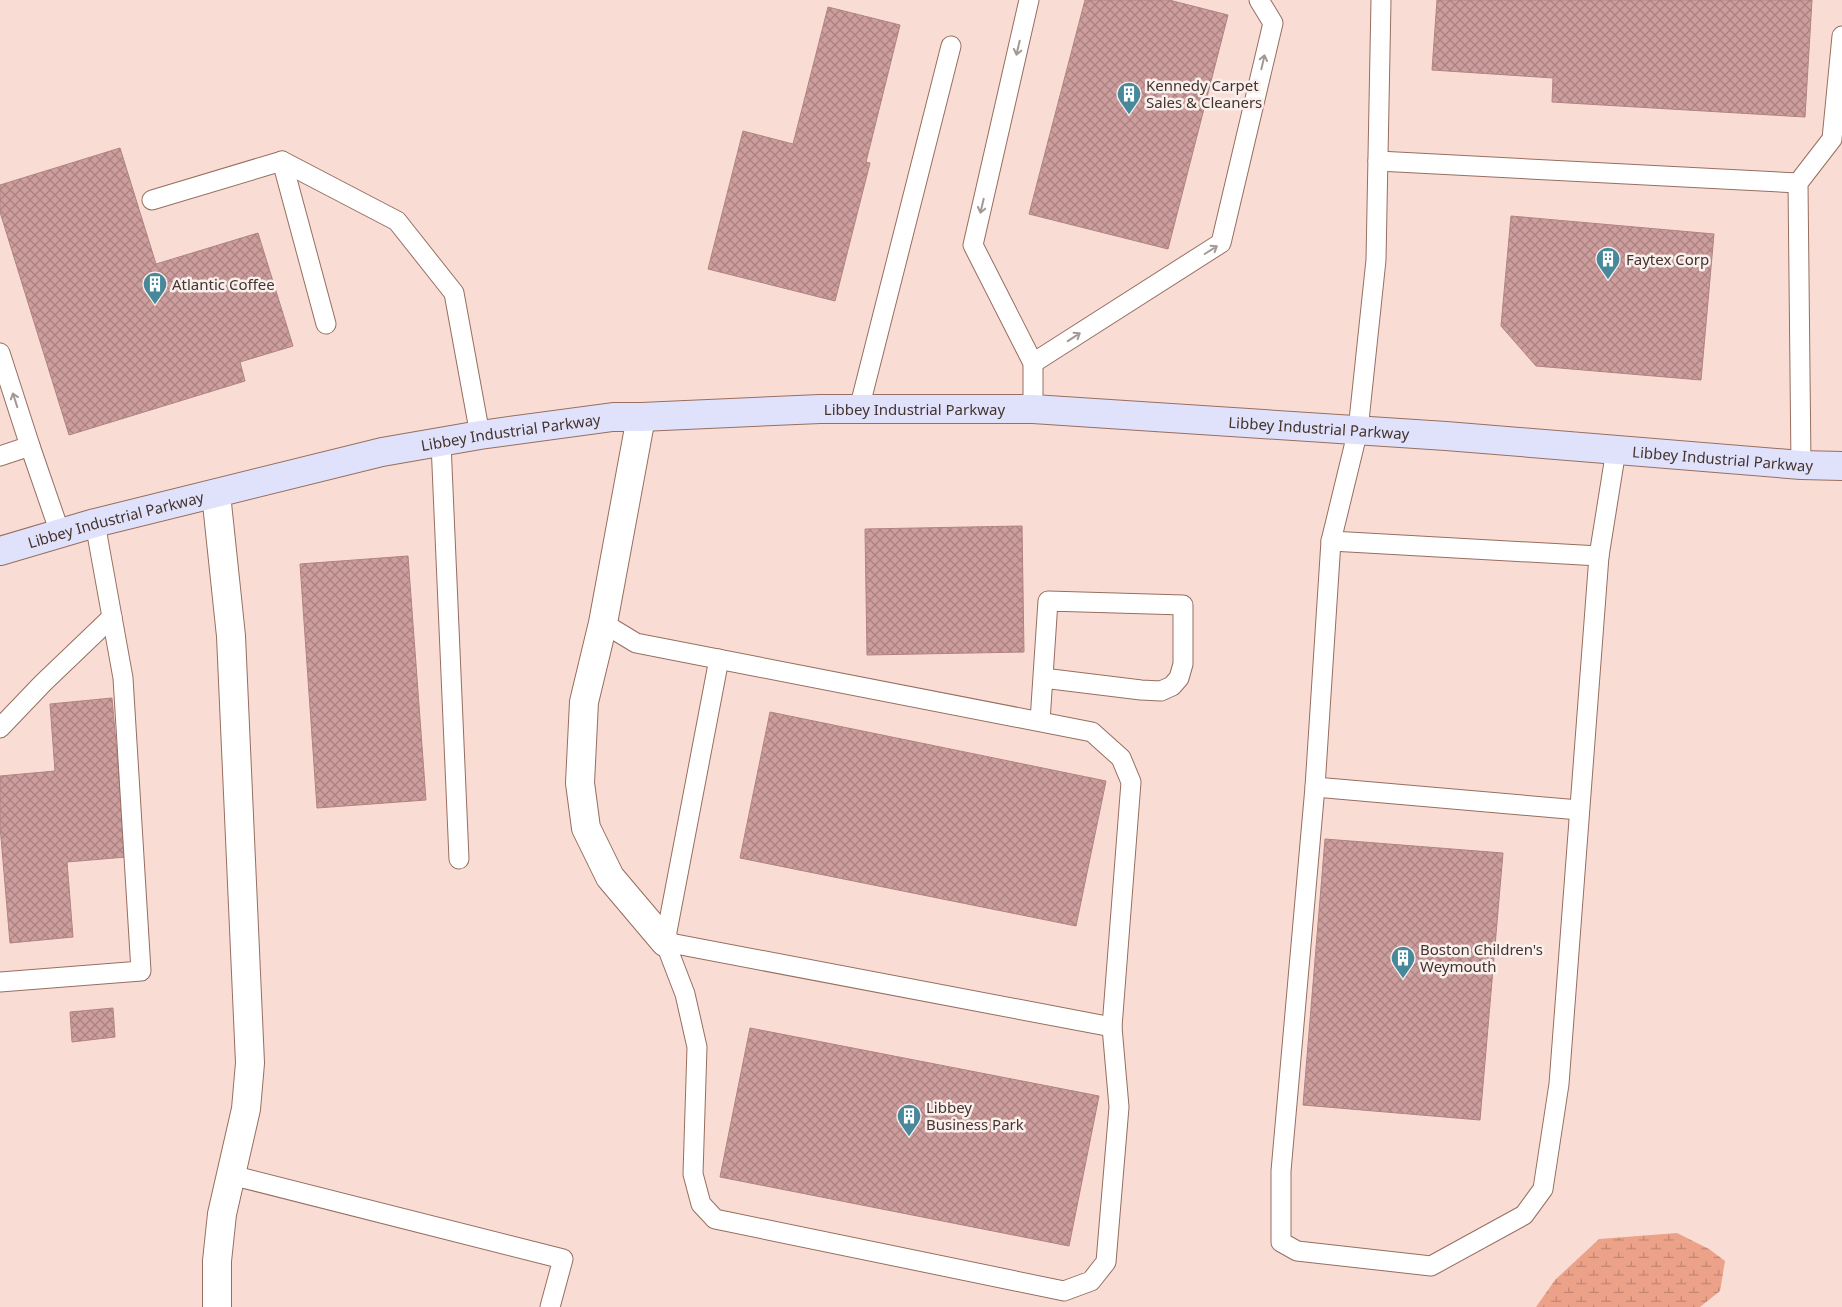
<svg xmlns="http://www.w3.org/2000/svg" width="1842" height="1307" font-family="'Noto Sans',sans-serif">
<defs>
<pattern id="wetland-marsh" width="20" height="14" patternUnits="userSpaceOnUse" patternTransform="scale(1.25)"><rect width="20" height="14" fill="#eca289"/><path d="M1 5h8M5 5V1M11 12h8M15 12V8" fill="none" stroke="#c18570"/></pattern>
<pattern id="building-cross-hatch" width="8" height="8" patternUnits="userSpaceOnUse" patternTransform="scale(1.25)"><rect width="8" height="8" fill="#cd9e9d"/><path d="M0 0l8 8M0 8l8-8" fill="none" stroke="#a88180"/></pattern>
</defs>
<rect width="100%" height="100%" fill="#f9ddd4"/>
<path fill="url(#wetland-marsh)" d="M1677,1233L1709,1249L1725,1261L1720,1291L1700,1307H1536L1555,1280L1599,1239Z"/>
<g fill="url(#building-cross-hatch)" stroke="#b08382">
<path d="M1085,0H1169L1228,15L1168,249L1029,214Z"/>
<path d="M1437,0H1812L1805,117L1552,102L1553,78L1432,70Z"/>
<path d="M828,7L900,25L866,162L870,163L835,301L708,269L743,131L793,144Z"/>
<path d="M120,148L156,264L258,233L293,346L240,362L245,381L69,435L0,212V185Z"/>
<path d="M1511,216L1714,234L1701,380L1536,366L1501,326Z"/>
<path d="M1022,526L1024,652L867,655L865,529Z"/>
<path d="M408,556L426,800L317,808L300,564Z"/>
<path d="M112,698L126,857L67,862L73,937L10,943L0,826V776L55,771L50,704Z"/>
<path d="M770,712L1106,781L1076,926L740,858Z"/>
<path d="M1325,839L1503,853L1480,1120L1303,1105Z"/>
<path d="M113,1008L115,1037L72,1042L70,1012Z"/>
<path d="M750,1028L1099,1096L1069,1246L720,1177Z"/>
</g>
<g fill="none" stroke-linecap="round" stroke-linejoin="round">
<defs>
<g id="lane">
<path d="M1029,0L973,245L1033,363V409"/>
<path d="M1381,0L1376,260L1358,430L1331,541L1599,556L1616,450"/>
<path d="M282,161L326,324"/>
<path d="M1378,161L1798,183"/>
<path d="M152,200L282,161L397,221L454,293L480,435"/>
<path d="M0,353L30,446"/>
<path d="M1033,363L1221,243L1273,23L1259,0"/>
<path d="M859,409L951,46"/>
<path d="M441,443L459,859"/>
<path d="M0,456L30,446L60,533"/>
<path d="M1801,465L1798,183L1832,139L1842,36"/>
<path d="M1331,541L1315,787L1281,1171V1242L1297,1251L1431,1266L1524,1215L1543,1189L1559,1084L1599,556"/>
<path d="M603,623L636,643L1092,732L1121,758L1131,782L1112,1027"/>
<path d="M1040,721L1048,601L1183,605V664L1179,678L1172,686L1161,691L1141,690L1043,678"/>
<path d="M0,728L43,683L112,617"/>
<path d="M1315,787L1579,810"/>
<path d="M665,942L1112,1027L1119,1107L1106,1262L1091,1281L1064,1291L715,1219L701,1204L693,1174L697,1047L685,994L665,942L719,659"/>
<path d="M0,982L141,971L123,678L95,523"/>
<path d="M231,1175L563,1259L550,1307"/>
</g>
<g id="street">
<path d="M641,417L603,623L584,702L580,783L586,828L610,877L665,942"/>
<path d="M216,494L231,636L250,1063L246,1109L222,1214L217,1261V1307"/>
</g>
<g id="secondary">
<path id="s1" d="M0,551L95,523L382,452L480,435L613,417H641L820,409H1033L1446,436L1801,465L1842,466"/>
</g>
</defs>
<use href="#lane" stroke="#976e60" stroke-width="21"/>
<use href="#street" stroke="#976e60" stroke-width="30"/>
<use href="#secondary" stroke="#976e60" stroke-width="30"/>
<use href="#lane" stroke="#fff" stroke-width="19"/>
<use href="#street" stroke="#fff" stroke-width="28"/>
<use href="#secondary" stroke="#e0e2fc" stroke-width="28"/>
</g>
<defs><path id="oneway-shaft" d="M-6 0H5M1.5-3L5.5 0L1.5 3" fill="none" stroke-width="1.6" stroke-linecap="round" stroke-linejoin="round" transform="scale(1.25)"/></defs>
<g stroke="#a29996">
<use href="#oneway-shaft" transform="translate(1018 48) rotate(103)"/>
<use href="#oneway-shaft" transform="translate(1263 62) rotate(-77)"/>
<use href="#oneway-shaft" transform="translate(982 206) rotate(103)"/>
<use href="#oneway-shaft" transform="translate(1211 250) rotate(-32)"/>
<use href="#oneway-shaft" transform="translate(1074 337) rotate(-33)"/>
<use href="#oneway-shaft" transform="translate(15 400) rotate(-108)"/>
</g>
<defs>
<symbol id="building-pin" viewBox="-11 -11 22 30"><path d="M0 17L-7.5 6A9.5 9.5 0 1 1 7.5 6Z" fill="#48889b" stroke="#f9efec"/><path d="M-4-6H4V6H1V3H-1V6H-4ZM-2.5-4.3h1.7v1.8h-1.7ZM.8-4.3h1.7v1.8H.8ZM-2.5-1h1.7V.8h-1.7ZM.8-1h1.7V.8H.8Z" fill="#fff"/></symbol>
</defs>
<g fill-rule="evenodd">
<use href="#building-pin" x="1115" y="80" width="28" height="38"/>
<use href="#building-pin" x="1594" y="245" width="28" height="38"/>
<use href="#building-pin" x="141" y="270" width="28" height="38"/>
<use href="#building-pin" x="1389" y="944" width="28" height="38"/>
<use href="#building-pin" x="895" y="1102" width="28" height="38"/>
</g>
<g text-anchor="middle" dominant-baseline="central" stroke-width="5" stroke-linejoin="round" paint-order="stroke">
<g font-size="15" fill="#45332d" stroke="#f9efec" text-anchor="start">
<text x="1146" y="85">Kennedy Carpet<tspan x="1146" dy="17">Sales &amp; Cleaners</tspan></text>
<text x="1626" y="259">Faytex Corp</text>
<text x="172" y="284">Atlantic Coffee</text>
<text x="1420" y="949">Boston Children's<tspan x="1420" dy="17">Weymouth</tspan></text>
<text x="926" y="1107">Libbey<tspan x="926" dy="17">Business Park</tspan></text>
</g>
<g font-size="15" fill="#45332d" stroke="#f9efec">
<text stroke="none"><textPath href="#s1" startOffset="930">Libbey Industrial Parkway</textPath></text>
<text stroke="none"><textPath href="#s1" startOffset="1335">Libbey Industrial Parkway</textPath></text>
<text stroke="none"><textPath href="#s1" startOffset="525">Libbey Industrial Parkway</textPath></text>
<text stroke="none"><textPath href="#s1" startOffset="1740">Libbey Industrial Parkway</textPath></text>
<text stroke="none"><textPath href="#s1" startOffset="120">Libbey Industrial Parkway</textPath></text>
</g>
</g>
</svg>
